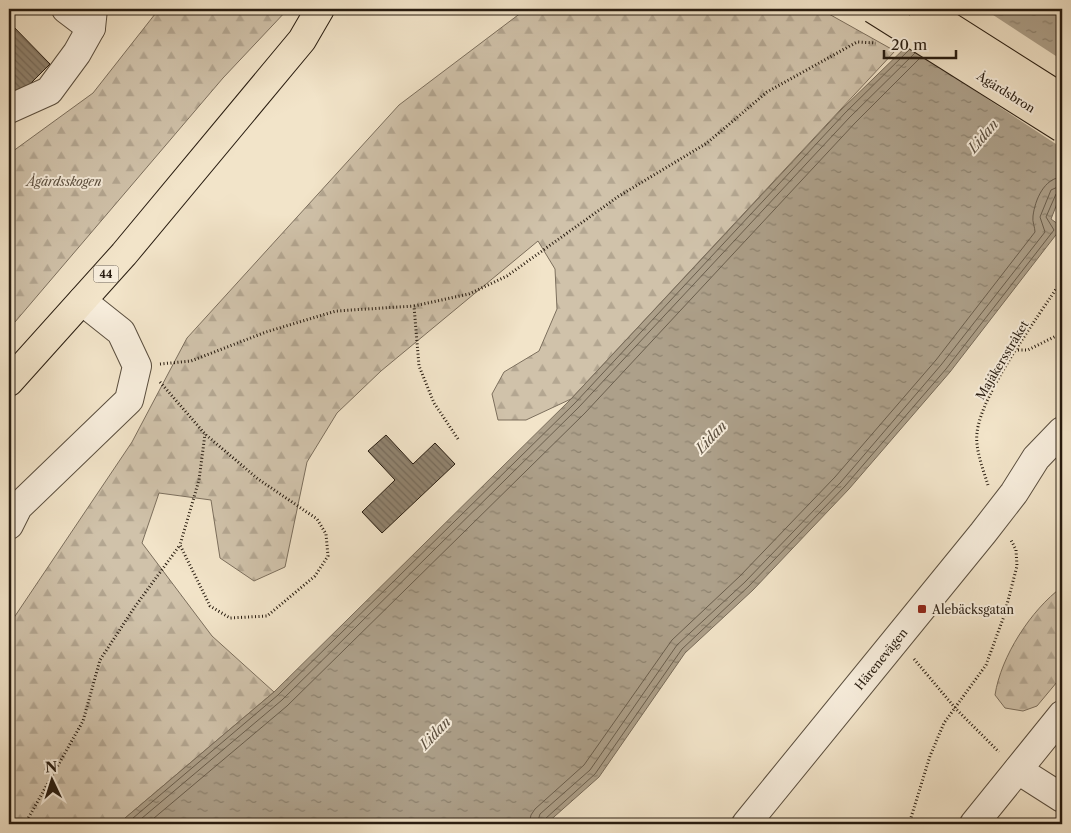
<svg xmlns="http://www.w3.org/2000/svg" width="1071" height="833" font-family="'Libre Caslon Text',serif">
<defs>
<pattern id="forest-firs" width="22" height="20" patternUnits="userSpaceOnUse" patternTransform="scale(1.25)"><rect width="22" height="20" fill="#d0c2aa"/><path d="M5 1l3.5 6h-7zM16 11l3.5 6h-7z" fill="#b3a691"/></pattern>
<pattern id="water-ripples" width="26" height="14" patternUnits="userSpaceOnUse" patternTransform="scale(1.25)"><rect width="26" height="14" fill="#ada08a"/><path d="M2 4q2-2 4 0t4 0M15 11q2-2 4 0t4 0" fill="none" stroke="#8d826f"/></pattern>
<pattern id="building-back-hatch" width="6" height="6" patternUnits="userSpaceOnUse" patternTransform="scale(1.25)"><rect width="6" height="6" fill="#918470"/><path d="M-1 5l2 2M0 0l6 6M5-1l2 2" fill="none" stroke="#766b5b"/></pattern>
</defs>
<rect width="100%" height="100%" fill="#f2e4c9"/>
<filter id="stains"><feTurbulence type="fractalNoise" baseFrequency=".004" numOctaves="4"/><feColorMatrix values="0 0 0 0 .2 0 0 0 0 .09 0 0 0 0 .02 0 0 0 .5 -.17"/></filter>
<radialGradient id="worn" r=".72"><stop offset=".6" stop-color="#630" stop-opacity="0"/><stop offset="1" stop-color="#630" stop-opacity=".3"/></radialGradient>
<g fill="url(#forest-firs)" stroke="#7c6f5d">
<path d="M159,9H288L223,78L9,329V154L93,93Z"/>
<path d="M526,9H820L895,51L571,399L526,420H498L492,394L504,372L539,351L557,309L555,269L538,241L381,371L337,413L307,462L285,567L254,581L220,558L211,500L159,493L142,543L212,636L274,692L118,824H9V625L132,442L187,338L399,105Z"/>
<path d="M1062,587V676L1037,706L1023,711L1005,708L995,695C1001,656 1031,610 1062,587Z"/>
</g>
<path fill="url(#water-ripples)" stroke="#786b59" d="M945,9H1062V191L1051,219L1062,227L950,372L849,489L753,590L685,653L599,777L546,824H118L274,692L571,399L841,110Z"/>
<path fill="#f2e4c9" d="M941,9H984L1062,60V148L904,44Z"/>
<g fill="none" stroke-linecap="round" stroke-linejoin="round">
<g stroke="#6a5e4d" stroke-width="1">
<path d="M126,824L278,695L575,403L845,113L909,50"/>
<path d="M135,824L282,700L579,407L849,118L915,53"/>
<path d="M147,824L287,706L585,413L855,123L921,57"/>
<path d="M529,824L531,815L535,809L584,765L672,640L740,576L835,477L936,360L1035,232C1035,227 1032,222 1033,216C1035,200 1044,178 1062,177"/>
<path d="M537,824L540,814L590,770L677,645L745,582L841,482L941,365L1045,232L1040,217L1051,190L1062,185"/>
<path d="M543,824L545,819L595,774L682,649L749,586L845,486L946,369L1054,230L1046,217L1056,194L1062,191"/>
</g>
</g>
<g fill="url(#building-back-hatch)" stroke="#281c10">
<path d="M9,22L50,64L17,97L9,89Z"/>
<path d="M386,435L413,464L435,443L455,464L382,533L362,512L395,480L368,451Z"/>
</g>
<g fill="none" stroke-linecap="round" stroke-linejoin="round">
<defs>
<g id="minor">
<path d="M66,9L91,28"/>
<path d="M9,109L49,91L77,53L91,28L93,9"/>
<path d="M9,525L18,507L129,400L137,366L121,332L82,301"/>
<path d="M1018,770L1062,798"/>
<path d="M746,824L983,533L1014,493L1036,458L1062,431"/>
<path d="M974,824L1062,715"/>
</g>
<path id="major" d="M9,382L124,254L302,40L320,9"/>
</defs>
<use href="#minor" stroke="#5a4e3e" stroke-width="30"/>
<use href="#major" stroke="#281c10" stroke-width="30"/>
<g stroke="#281c10" stroke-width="3" stroke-dasharray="1 2.5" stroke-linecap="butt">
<path d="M1018,350H1028L1062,333"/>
<path d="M160,364L191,361L266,332L336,311L414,306"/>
<path d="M160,382L205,434L258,479L317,519L326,534L328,556L315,576L267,616L230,618L210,606L180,545L199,480L205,434"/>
<path d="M458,439L434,403L419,366L414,306L469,294L507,276L619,196L707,143L767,92L857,42L876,43"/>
<path d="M988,485C983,469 975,449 977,433C981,393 1039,316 1062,280"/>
<path d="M914,659L956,709L999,752"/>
<path d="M25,824L83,721L100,660L134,608L180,545"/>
<path d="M909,824L930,756L944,723L986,665L1004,616L1017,566L1016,550L1011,540"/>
</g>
<use href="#minor" stroke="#f7eddc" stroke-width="28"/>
<use href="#major" stroke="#f2e4c9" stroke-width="28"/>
<defs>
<g id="major-bridge">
<path d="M873,9L1062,128"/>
<path d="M922,9L1062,98"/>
</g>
</defs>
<use href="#major-bridge" stroke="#281c10" stroke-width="30" stroke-linecap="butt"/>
<use href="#major-bridge" stroke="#f2e4c9" stroke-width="28"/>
</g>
<rect fill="#8f2418" stroke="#f7eddc" stroke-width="2" x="917" y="604" width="10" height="10" rx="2.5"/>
<g text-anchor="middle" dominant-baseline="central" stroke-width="4" stroke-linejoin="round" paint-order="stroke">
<rect fill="#f7eddc" stroke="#665b4d" stroke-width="1" x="93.5" y="265.5" width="25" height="17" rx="4"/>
<g font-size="11" font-weight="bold" fill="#281c10">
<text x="106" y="274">44</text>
</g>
<g font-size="12" fill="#281c10" stroke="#f7eddc">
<text transform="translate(1006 92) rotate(32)">Ågårdsbron</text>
<text transform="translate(1002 360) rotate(-59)">Majåkersstråket</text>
<text transform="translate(881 659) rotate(-51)">Härenevägen</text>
</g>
<g font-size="12" font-style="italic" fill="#5a4e3e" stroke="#f7eddc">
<text x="64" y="181">Ågårdsskogen</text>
</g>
<g font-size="12" fill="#281c10" stroke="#f7eddc" text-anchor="start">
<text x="932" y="609">Alebäcksgatan</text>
</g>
<g font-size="14" font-style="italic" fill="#5d5141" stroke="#f7eddc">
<text transform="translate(983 136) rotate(-50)">Lidan</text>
<text transform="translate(711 437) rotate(-47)">Lidan</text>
<text transform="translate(435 733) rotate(-47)">Lidan</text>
</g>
</g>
<rect width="1071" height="833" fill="none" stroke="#f2e4c9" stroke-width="30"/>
<rect x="10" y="10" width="1051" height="813" fill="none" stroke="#281c10" stroke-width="2.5"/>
<rect x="15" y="15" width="1041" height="803" fill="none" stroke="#281c10"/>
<g transform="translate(52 780) rotate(356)" stroke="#f7eddc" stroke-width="4" paint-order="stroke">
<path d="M0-4L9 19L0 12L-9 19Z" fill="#281c10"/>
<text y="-8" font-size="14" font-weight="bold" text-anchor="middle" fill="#281c10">N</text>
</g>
<path d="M884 50v8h72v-8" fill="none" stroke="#281c10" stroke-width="2.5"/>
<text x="891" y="50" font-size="15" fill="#281c10" stroke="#f7eddc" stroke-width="4" paint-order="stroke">20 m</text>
<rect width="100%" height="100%" filter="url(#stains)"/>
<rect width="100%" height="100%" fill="url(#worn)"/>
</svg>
